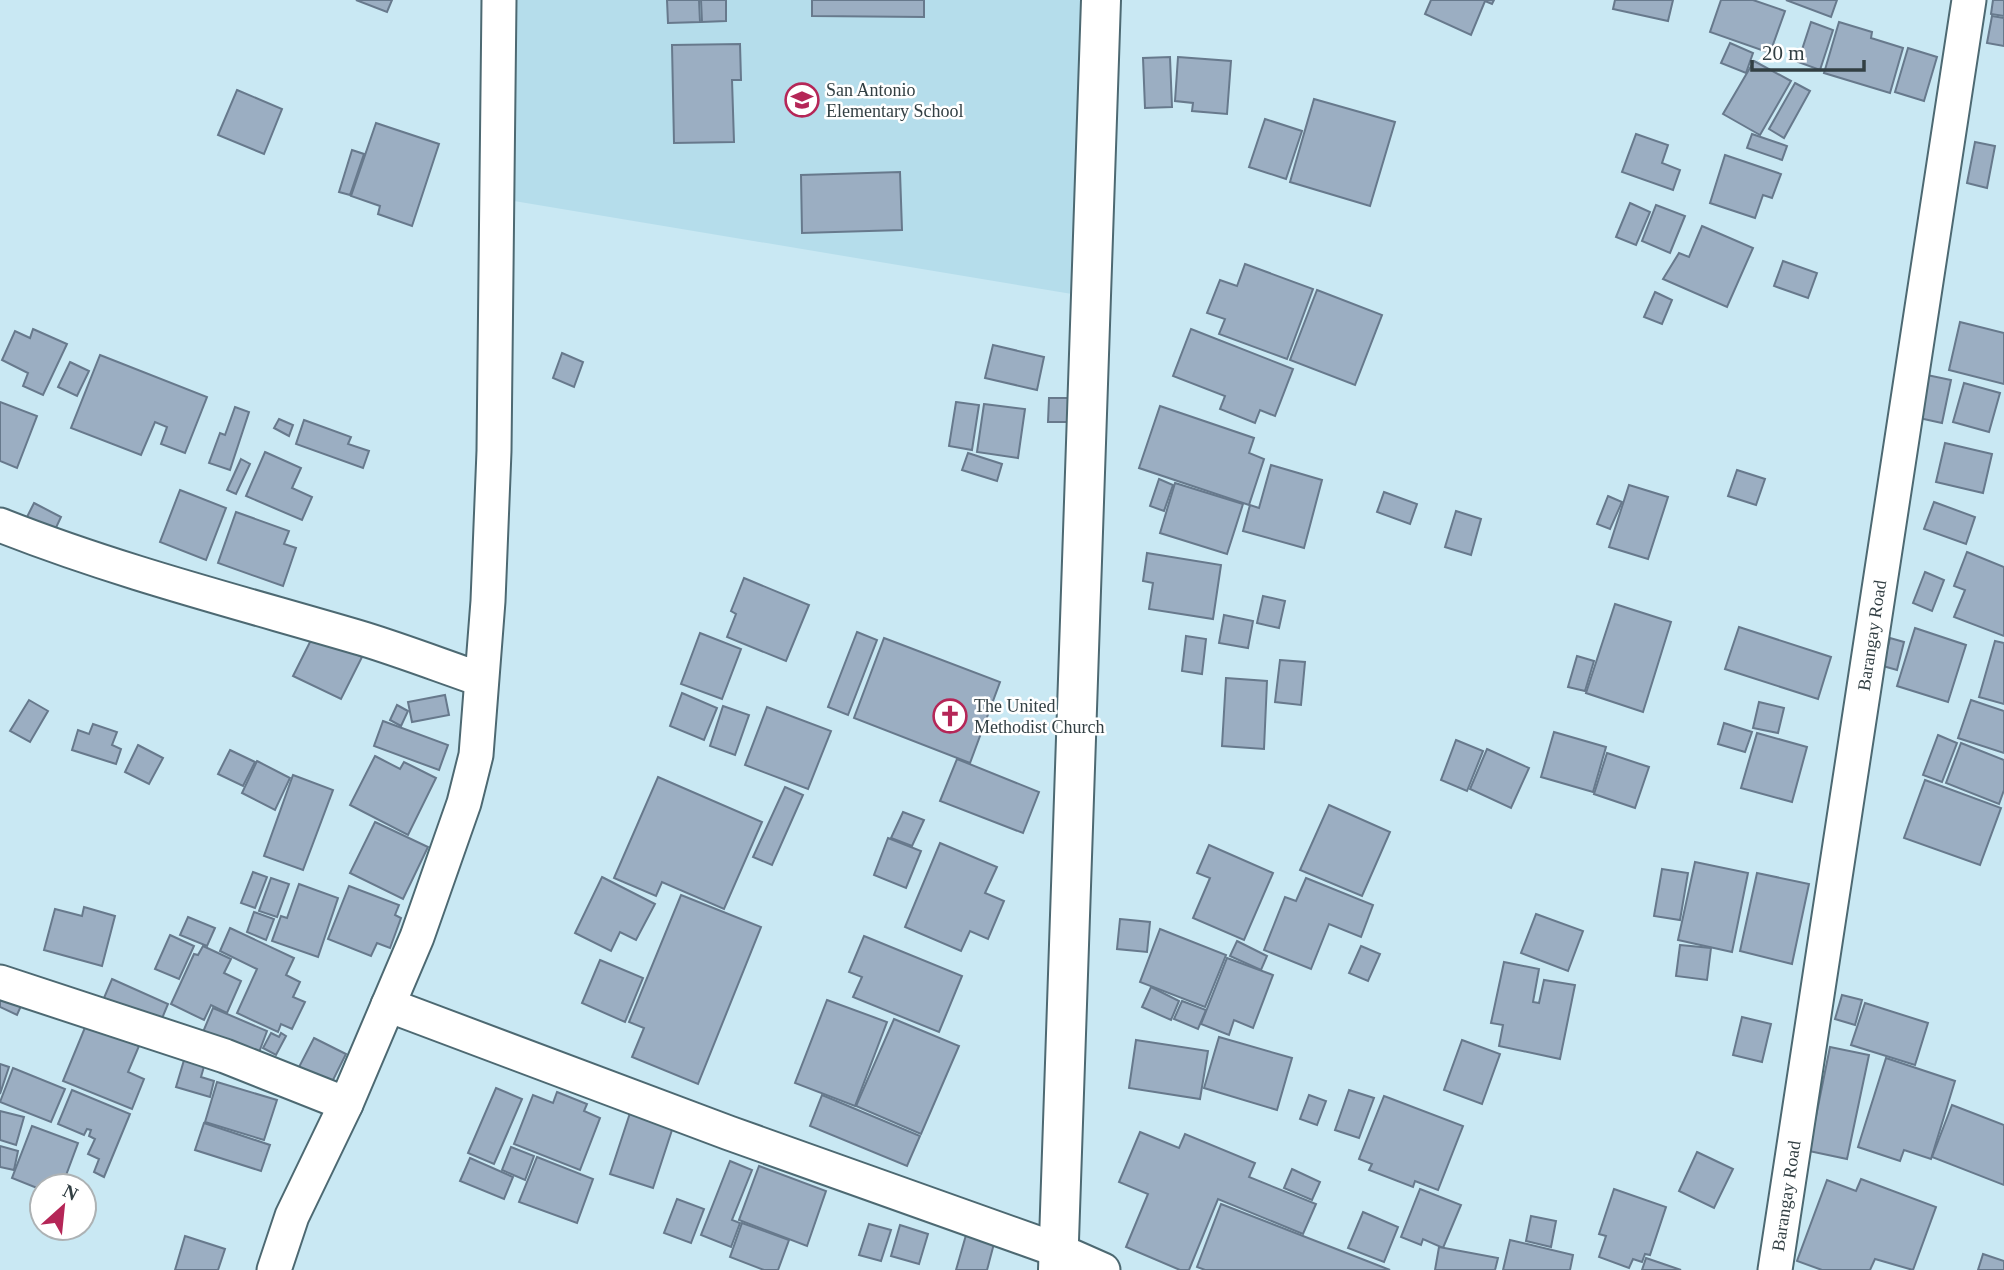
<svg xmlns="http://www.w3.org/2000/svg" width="2004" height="1270" font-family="'Times New Roman',serif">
<rect width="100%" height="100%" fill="#c9e8f3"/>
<path fill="#b5ddeb" d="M515,0H1093L1084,296L514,201Z"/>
<g fill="#9baec2" stroke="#67798c" stroke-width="2">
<path d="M356,0H392L387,12Z"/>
<path d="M667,0H699L700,22L668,23Z"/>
<path d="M701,0H726V21L702,22Z"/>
<path d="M812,0H924V17L812,16Z"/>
<path d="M1431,0H1494L1492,4L1485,1L1471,35L1425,14Z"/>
<path d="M1615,0H1673L1668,21L1613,9Z"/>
<path d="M1721,0H1753L1785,11L1770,53L1710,32Z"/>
<path d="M1786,0H1837L1831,17Z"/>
<path d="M1993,0H2004V16L1991,14Z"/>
<path d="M1992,16L2004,18V46L1987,43Z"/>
<path d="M1811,22L1833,30L1820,70L1798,62Z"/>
<path d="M1839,22L1872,32L1871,38L1903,48L1890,93L1824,73Z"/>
<path d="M1730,43L1753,53L1746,73L1721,63Z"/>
<path d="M740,44L741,80H732L734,142L674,143L672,45Z"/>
<path d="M1908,48L1937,57L1924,101L1895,92Z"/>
<path d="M1170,57L1172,107L1145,108L1143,58Z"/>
<path d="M1178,57L1231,61L1227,114L1192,111L1193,103L1175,101Z"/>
<path d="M1754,61L1791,81L1760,135L1723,114Z"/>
<path d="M1795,83L1810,91L1784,138L1769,129Z"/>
<path d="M237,90L282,109L264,154L218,135Z"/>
<path d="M1314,99L1395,122L1370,206L1290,182Z"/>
<path d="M1265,119L1302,131L1286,179L1249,167Z"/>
<path d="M376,123L439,144L412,226L378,214L380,206L351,196Z"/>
<path d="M1636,134L1668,145L1662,163L1680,170L1673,190L1622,172Z"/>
<path d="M1752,134L1787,146L1782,160L1747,148Z"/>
<path d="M1975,142L1995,146L1987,188L1967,183Z"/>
<path d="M352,150L364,154L350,195L339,192Z"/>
<path d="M1725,155L1781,174L1772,198L1763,195L1755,218L1710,203Z"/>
<path d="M900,172L902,230L802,233L801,175Z"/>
<path d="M1630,203L1650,212L1636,245L1616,237Z"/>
<path d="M1656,205L1685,216L1670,253L1642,241Z"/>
<path d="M1702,226L1753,248L1727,307L1663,279L1679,253L1689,257Z"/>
<path d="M1783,261L1817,273L1808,298L1774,286Z"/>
<path d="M1245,264L1313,289L1287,359L1219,334L1225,319L1207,313L1220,280L1237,286Z"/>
<path d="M1317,290L1382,315L1355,385L1290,360Z"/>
<path d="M1655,292L1672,300L1662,324L1644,317Z"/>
<path d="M1960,322L2004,333V384L1949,370Z"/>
<path d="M33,329L67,344L43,395L23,386L28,373L2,360L15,331L30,338Z"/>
<path d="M1191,329L1293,369L1275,416L1260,410L1255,423L1220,409L1225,396L1173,376Z"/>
<path d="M993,345L1044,357L1037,390L985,378Z"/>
<path d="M562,353L583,362L574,387L553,378Z"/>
<path d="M100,355L207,397L185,453L161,444L167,427L155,422L141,455L71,428Z"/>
<path d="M70,362L89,371L77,396L58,387Z"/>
<path d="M1927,375L1951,380L1942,423L1919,418Z"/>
<path d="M1964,383L2000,393L1989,432L1953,422Z"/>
<path d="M1049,398H1069L1068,422H1048Z"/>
<path d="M0,402L37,416L17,468L0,461Z"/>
<path d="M956,402L979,405L972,450L949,446Z"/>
<path d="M984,404L1025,409L1018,458L977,452Z"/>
<path d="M1160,406L1254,438L1249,453L1264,459L1249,505L1139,468Z"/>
<path d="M235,407L249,412L230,470L209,463L220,433L225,435Z"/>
<path d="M279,419L293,425L289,436L274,428Z"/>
<path d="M304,420L351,437L348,444L369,451L363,468L296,444Z"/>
<path d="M1945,443L1992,454L1983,493L1936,482Z"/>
<path d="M265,452L301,468L292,488L312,497L302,520L246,496Z"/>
<path d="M968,453L1002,464L997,481L962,470Z"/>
<path d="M241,459L250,464L236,494L227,490Z"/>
<path d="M1271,465L1322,480L1304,548L1243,531L1250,505L1259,508Z"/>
<path d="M1737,470L1765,479L1756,505L1728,496Z"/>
<path d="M1159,479L1173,485L1164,511L1150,506Z"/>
<path d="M1175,483L1243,504L1227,554L1160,533Z"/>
<path d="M1629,485L1668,497L1648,559L1609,547Z"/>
<path d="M180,490L226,508L206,560L160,542Z"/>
<path d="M1384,492L1417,504L1410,524L1377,512Z"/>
<path d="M1608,496L1622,502L1610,529L1597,524Z"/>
<path d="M1934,502L1975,517L1966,544L1924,529Z"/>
<path d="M34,503L61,517L54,532L26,519Z"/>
<path d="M1456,511L1481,519L1471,555L1445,547Z"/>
<path d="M236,512L289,531L284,544L296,548L283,586L218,563Z"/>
<path d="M1967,552L2004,567V636L1954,617L1965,590L1954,586Z"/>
<path d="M1147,553L1221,565L1213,619L1149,609L1153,583L1143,581Z"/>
<path d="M1925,572L1944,580L1932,611L1913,603Z"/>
<path d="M744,578L809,605L786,661L727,637L736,614L731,611Z"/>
<path d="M1263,596L1285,601L1279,628L1257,623Z"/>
<path d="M1615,604L1671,622L1643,712L1586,693Z"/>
<path d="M1224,615L1253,621L1248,648L1219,643Z"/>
<path d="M1739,627L1831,657L1818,699L1725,669Z"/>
<path d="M1915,628L1966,645L1948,702L1897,686Z"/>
<path d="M857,632L877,640L848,715L828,707Z"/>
<path d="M700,633L741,649L722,699L681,684Z"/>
<path d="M314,634L362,657L341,699L293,676Z"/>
<path d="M1186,636L1206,639L1202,674L1182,671Z"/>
<path d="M884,638L1000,682L970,763L854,718Z"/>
<path d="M1890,638L1904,642L1897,670L1883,666Z"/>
<path d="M1995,641L2004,643V704L1979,697Z"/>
<path d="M1577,656L1594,661L1585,691L1568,687Z"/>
<path d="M1280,660L1305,662L1301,705L1275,702Z"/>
<path d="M1226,678L1267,681L1264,749L1222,746Z"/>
<path d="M682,693L717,708L704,740L670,726Z"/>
<path d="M445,695L449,715L412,722L408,702Z"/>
<path d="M29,700L48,711L30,742L10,731Z"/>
<path d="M1971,700L2004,711V753L1958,738Z"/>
<path d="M1759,702L1784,708L1778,733L1753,728Z"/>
<path d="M397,705L408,711L401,726L390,720Z"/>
<path d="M723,706L749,715L735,755L710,746Z"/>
<path d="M767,707L831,731L808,789L745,765Z"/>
<path d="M383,721L448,745L439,770L374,746Z"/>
<path d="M1724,723L1752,732L1745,752L1718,744Z"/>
<path d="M93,724L117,732L112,745L121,749L116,764L72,750L78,730L89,734Z"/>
<path d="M1554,732L1606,747L1593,792L1541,777Z"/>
<path d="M1757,733L1807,747L1792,802L1741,788Z"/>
<path d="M1938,735L1957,743L1942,782L1923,775Z"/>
<path d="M1456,740L1483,751L1467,791L1441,780Z"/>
<path d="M1961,743L2004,760V790L1999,804L1946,783Z"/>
<path d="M138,745L163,758L149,784L125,772Z"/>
<path d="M1487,749L1529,768L1511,808L1470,789Z"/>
<path d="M230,750L255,762L243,786L218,774Z"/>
<path d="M1607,753L1649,767L1635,808L1594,794Z"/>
<path d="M375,756L400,769L404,762L436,778L408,835L350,805Z"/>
<path d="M957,759L1039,792L1023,833L940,801Z"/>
<path d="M257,761L290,778L275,810L242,793Z"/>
<path d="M293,775L333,790L303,870L264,856Z"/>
<path d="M658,777L762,822L724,909L662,882L656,896L614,878Z"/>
<path d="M1925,780L2001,808L1980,865L1904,838Z"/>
<path d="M785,787L803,795L772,865L753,857Z"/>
<path d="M1329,805L1390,832L1362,896L1300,870Z"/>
<path d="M903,812L924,820L912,846L891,838Z"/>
<path d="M375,822L428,847L403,899L350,873Z"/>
<path d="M888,838L921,851L906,888L874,875Z"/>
<path d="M940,843L997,867L985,893L1004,901L988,939L970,931L961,951L905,927Z"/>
<path d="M1209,845L1273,873L1244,940L1193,918L1210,878L1197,873Z"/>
<path d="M1695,862L1748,873L1732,952L1678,940Z"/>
<path d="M1662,869L1688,873L1680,920L1654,916Z"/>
<path d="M253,872L267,877L255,908L241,903Z"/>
<path d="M1757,873L1809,884L1792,964L1740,951Z"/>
<path d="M602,877L655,904L636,940L620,932L611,951L575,933Z"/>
<path d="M271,878L289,884L277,917L259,911Z"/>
<path d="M1306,878L1373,905L1361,937L1329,924L1311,969L1264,950L1285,897L1296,901Z"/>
<path d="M299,884L338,898L318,957L272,941L281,916L287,918Z"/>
<path d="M349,886L399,905L395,915L401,918L390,948L377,943L371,956L328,939Z"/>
<path d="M681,895L761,927L698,1084L632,1057L644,1028L629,1022Z"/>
<path d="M84,907L115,916L102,966L44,950L55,909L82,916Z"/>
<path d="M254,912L274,919L266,940L247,932Z"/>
<path d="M1536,914L1583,931L1568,971L1521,953Z"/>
<path d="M188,917L215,928L207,946L180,935Z"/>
<path d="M1120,919L1150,922L1147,952L1117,949Z"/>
<path d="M230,928L294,958L286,975L300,982L293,997L305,1002L292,1029L281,1024L278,1032L237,1013L257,969L220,951Z"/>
<path d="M1160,929L1226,955L1205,1007L1140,982Z"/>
<path d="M170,935L194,946L179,979L155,969Z"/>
<path d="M864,936L962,976L939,1032L853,997L862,977L849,972Z"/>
<path d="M1237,941L1267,956L1261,970L1230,956Z"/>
<path d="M1680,945L1711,948L1707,980L1676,976Z"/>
<path d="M203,946L231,959L224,973L241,981L227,1013L211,1005L204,1020L171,1004L194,954L198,955Z"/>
<path d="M1361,946L1380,954L1368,981L1349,973Z"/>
<path d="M1227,958L1273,975L1253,1028L1234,1020L1229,1035L1201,1024Z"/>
<path d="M600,960L643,978L625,1022L582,1003Z"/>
<path d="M1504,962L1539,969L1533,1002L1539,1003L1544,980L1575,985L1560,1059L1499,1046L1503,1025L1491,1023Z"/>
<path d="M112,979L168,1004L158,1028L101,1005Z"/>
<path d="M1151,987L1179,1001L1171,1020L1142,1007Z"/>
<path d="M0,989L24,999L17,1015L0,1007Z"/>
<path d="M1842,995L1862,1000L1855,1025L1835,1019Z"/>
<path d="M827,1000L887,1022L855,1106L795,1083Z"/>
<path d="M1182,1001L1206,1010L1198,1029L1174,1019Z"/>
<path d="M1865,1003L1928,1023L1915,1065L1851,1045Z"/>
<path d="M213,1008L267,1031L258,1055L203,1032Z"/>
<path d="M1742,1017L1771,1024L1762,1062L1733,1055Z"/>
<path d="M894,1019L959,1046L921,1134L856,1106Z"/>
<path d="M86,1025L139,1046L128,1072L144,1079L132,1109L63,1081Z"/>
<path d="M271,1033L279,1037L281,1033L286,1036L276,1055L263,1048Z"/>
<path d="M1219,1037L1292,1058L1277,1110L1204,1088Z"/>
<path d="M314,1038L346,1054L331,1084L299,1067Z"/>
<path d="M1136,1040L1208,1051L1200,1099L1129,1088Z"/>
<path d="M1462,1040L1500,1054L1482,1104L1444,1090Z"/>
<path d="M1830,1047L1869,1055L1847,1159L1809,1151Z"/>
<path d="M187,1050L207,1056L201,1077L214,1081L210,1097L176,1087Z"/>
<path d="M1886,1058L1955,1081L1931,1159L1904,1150L1900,1161L1858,1147Z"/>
<path d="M0,1064L9,1067L0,1094Z"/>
<path d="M13,1068L65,1089L51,1122L0,1102Z"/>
<path d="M217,1082L277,1100L264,1140L205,1122Z"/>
<path d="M496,1088L522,1099L494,1164L468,1153Z"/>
<path d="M72,1090L130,1114L104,1177L94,1172L99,1159L88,1154L95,1139L89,1136L91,1130L87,1129L84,1135L58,1124Z"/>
<path d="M1349,1090L1374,1098L1359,1138L1335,1130Z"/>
<path d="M557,1092L587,1104L584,1111L600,1118L580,1170L514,1144L533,1095L553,1103Z"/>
<path d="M822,1095L920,1136L907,1166L810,1126Z"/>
<path d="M1309,1095L1326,1101L1317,1125L1300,1119Z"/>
<path d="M1384,1096L1463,1126L1438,1190L1415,1181L1413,1187L1369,1170L1372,1164L1359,1159Z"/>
<path d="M1952,1105L2004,1125V1185L1932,1157Z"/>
<path d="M0,1111L24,1117L16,1145L0,1140Z"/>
<path d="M630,1113L673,1127L653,1188L610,1174Z"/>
<path d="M204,1123L270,1145L261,1171L195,1150Z"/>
<path d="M32,1126L78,1143L62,1186H42V1190L12,1178Z"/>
<path d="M1140,1132L1179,1148L1185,1134L1255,1163L1249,1177L1316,1204L1303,1234L1218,1199L1189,1270H1180L1126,1247L1148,1194L1119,1182Z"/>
<path d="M0,1146L18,1151L14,1170L0,1167Z"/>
<path d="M511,1147L534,1156L525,1180L502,1170Z"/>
<path d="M1697,1152L1733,1169L1714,1208L1679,1191Z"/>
<path d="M537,1157L593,1179L577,1223L519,1202Z"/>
<path d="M470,1158L513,1177L504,1199L460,1181Z"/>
<path d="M730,1161L752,1170L732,1220L740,1223L731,1247L701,1235Z"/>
<path d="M759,1166L826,1191L807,1246L739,1220Z"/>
<path d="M1292,1169L1320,1182L1312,1200L1284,1188Z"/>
<path d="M1861,1179L1936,1207L1913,1270L1875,1259L1870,1270H1822L1797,1261L1827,1180L1856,1191Z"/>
<path d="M1420,1189L1461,1205L1443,1248L1423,1239L1421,1245L1401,1237Z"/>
<path d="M1614,1189L1666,1207L1650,1255L1645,1254L1642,1262L1633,1259L1629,1268L1599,1257L1606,1236L1599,1234Z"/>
<path d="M677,1199L704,1209L691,1243L664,1233Z"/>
<path d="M1221,1204L1390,1270H1205L1197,1267Z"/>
<path d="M1363,1212L1398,1227L1384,1262L1348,1248Z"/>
<path d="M1531,1216L1556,1221L1551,1247L1526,1241Z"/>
<path d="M742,1223L789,1240L778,1270H764L730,1257Z"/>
<path d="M869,1224L891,1230L881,1261L859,1255Z"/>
<path d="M900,1225L928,1234L919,1264L891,1256Z"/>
<path d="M968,1228L996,1236L987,1270H956Z"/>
<path d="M185,1236L225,1249L218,1270H175Z"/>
<path d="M1510,1240L1573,1255L1570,1270H1503Z"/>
<path d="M1439,1247L1498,1258L1495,1270H1435Z"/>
<path d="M1983,1254L2004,1261V1270H1978Z"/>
<path d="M1646,1258L1681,1270H1642Z"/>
</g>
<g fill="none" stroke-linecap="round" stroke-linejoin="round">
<defs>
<g id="street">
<path d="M0,525C119,572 242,603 364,639C403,651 442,666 480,679"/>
<path d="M0,982L225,1056L346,1104"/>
<path d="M388,1005L729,1133L1060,1251L1103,1270"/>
<path d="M274,1270L292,1216L346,1104L417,937L464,803L476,755L488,601L494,451L499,0"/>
<path id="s1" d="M1775,1270L1969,0"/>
</g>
<path id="secondary" d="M1058,1270L1101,0"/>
</defs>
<use href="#street" stroke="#4d6972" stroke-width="37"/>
<use href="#secondary" stroke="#4d6972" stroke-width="42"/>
<use href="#street" stroke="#fff" stroke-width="33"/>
<use href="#secondary" stroke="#fff" stroke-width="38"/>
</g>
<defs>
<symbol id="school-ring" viewBox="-11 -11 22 22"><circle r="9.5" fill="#fff" stroke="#b52657" stroke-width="1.5"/><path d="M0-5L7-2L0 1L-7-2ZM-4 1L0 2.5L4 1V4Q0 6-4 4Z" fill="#b52657"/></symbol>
<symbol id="church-ring" viewBox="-11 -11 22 22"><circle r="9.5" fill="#fff" stroke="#b52657" stroke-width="1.5"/><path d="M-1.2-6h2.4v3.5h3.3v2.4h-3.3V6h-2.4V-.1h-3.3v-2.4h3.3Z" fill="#b52657"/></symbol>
</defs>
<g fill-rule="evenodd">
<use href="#school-ring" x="783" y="81" width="38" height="38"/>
<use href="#church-ring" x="931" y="697" width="38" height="38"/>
</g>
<g text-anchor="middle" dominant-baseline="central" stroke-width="5" stroke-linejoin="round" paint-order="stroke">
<g font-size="18" fill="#323f43" stroke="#fff" text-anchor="start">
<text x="826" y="90">San Antonio<tspan x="826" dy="21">Elementary School</tspan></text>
<text x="974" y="706">The United<tspan x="974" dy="21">Methodist Church</tspan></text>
</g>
<g font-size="18" fill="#323f43" stroke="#fff">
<text stroke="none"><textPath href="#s1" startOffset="642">Barangay Road</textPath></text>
<text stroke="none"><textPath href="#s1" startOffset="75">Barangay Road</textPath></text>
</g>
</g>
<g transform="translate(63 1207) rotate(27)"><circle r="33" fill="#ffffff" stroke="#adb2b4" stroke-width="2"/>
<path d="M0-5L12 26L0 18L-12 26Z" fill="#b52657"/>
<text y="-10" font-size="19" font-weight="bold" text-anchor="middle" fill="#323f43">N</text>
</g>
<path d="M1752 60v10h112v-10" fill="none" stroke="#323f43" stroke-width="3.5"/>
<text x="1762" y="60" font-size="21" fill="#323f43" stroke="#ffffff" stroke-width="5" paint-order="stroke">20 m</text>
</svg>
